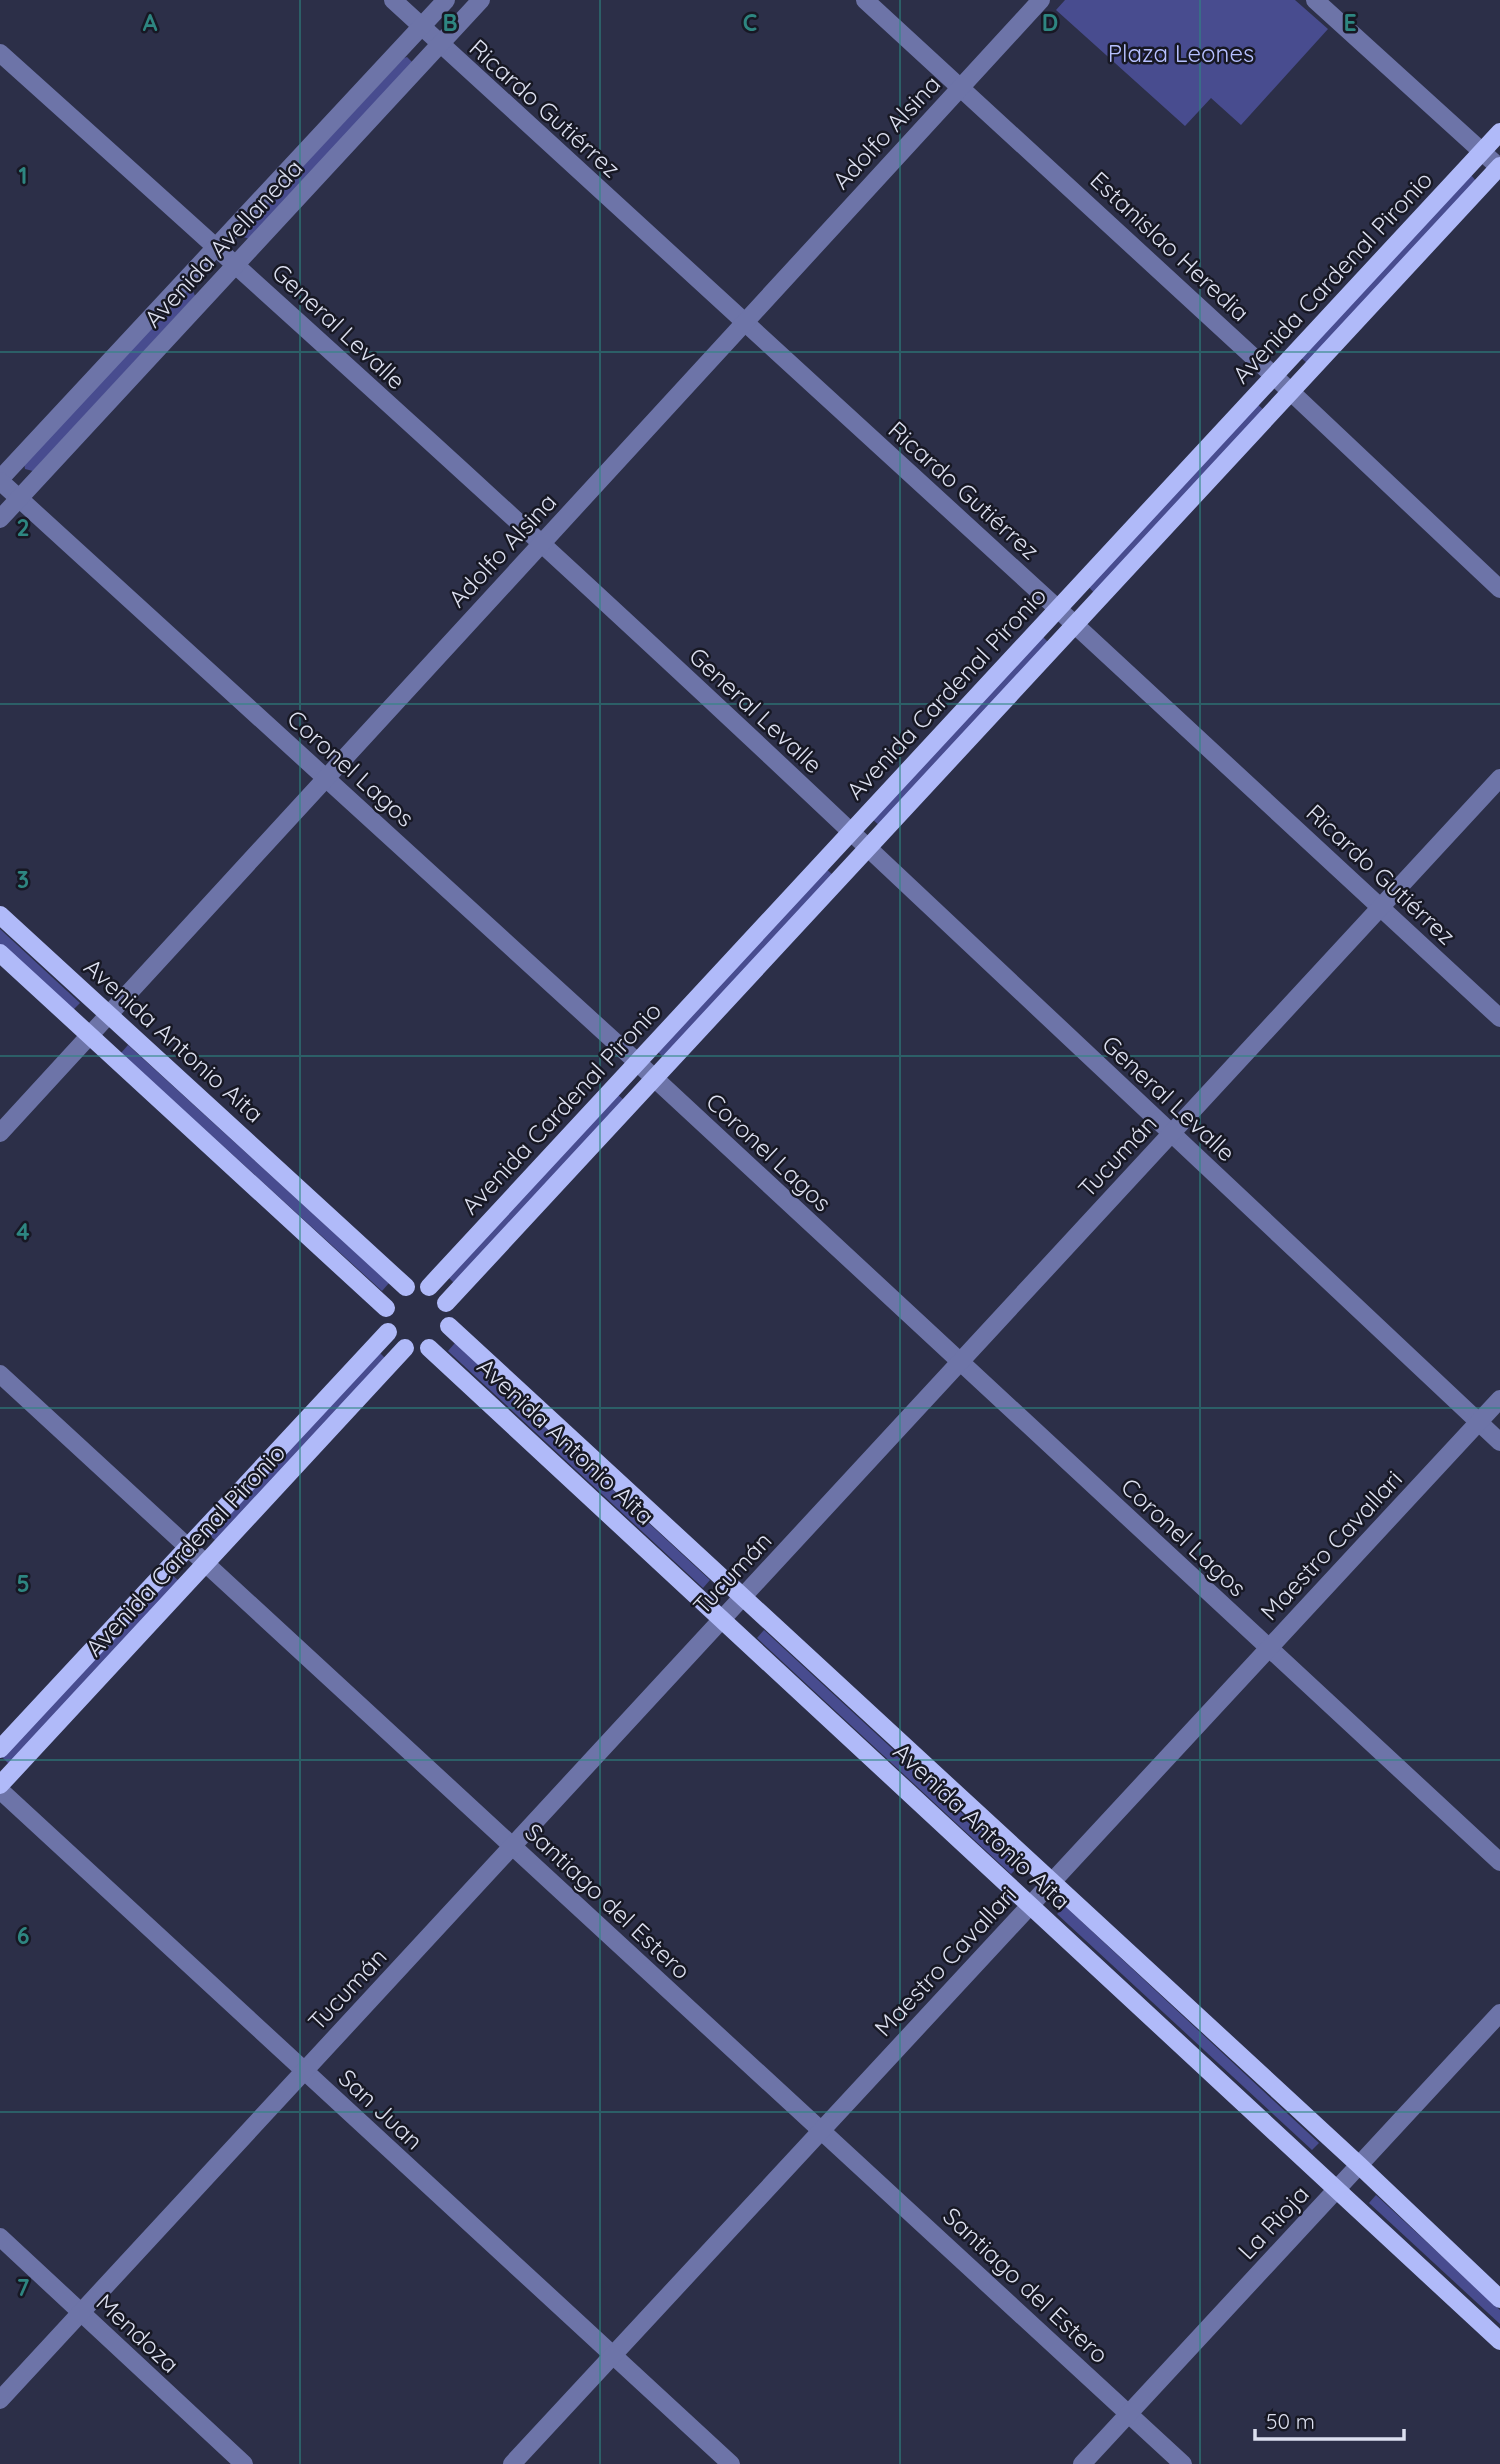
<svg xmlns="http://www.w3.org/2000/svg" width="1500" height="2464" font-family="Quicksand,sans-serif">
<rect width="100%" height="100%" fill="#2c2f48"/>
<g fill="#484c8f">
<path d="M1065,0H1295L1328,29L1241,125L1211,98L1185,126L1056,10Z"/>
<path d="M407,57L412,62L250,239L243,237V230L404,58Z"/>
<path d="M1470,174L1477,182L1308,364L1300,357Z"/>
<path d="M188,289L193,291L195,296L33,471L25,469L24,463Z"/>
<path d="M1257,404L1265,411L1095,594L1088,586Z"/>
<path d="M1042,636L1049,643L880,826L872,819Z"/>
<path d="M825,868L833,875L664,1058L656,1050Z"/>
<path d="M0,929L80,1003L73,1010L0,944Z"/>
<path d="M128,1045L389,1283L382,1291L121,1053Z"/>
<path d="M617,1094L625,1101L455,1284L448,1277Z"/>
<path d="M455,1343L710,1580L703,1588L448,1351Z"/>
<path d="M378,1351L386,1359L216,1541L208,1534Z"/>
<path d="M171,1574L179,1581L9,1764L2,1757Z"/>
<path d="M764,1630L1019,1866L1011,1874L757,1638Z"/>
<path d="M1065,1906L1319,2143L1312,2150L1057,1914Z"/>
<path d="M1376,2195L1500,2310V2324L1369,2203Z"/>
</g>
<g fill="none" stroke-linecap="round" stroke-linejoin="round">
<g stroke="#6d74a8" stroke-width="18">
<path d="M393,0L1058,609L1500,1018"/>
<path d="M865,0L1274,376L1500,589"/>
<path d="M1315,0L1500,168"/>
<path d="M0,53C285,309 570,566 849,830C1065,1034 1282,1238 1500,1442"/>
<path d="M0,479L446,0"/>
<path d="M0,481L637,1062L1500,1862"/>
<path d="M0,519L481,0"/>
<path d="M0,1133L1041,0"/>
<path d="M0,1374L1183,2464"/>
<path d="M0,1790L731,2464"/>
<path d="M0,2237L244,2464"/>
<path d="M0,2400L1500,778"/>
<path d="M512,2464L1500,1399"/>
<path d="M1082,2464L1500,2013"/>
</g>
<g stroke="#b0baf9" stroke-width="18">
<path d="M0,915L406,1287"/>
<path d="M0,953L386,1308"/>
<path d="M429,1287L1500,132"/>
<path d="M446,1303L1500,166"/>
<path d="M449,1326L1359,2165L1500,2299"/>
<path d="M429,1348L1500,2341"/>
<path d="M0,1749L388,1332"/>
<path d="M0,1785L405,1348"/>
</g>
</g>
<path fill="none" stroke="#2e8681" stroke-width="2" stroke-opacity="0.55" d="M300,0V2464M600,0V2464M900,0V2464M1200,0V2464M0,352H1500M0,704H1500M0,1056H1500M0,1408H1500M0,1760H1500M0,2112H1500"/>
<g text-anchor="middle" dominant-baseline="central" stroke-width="5" stroke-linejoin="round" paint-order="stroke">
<g font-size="24" fill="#b7c0ff" stroke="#171824">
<text x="1181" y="53">Plaza Leones</text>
</g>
<g font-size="24" fill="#dcdfef" stroke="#171824">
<text transform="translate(545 108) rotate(42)">Ricardo Gutiérrez</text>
<text transform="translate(886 132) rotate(-47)">Adolfo Alsina</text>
<text transform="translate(223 243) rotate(-47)">Avenida Avellaneda</text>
<text transform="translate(1170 246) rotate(43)">Estanislao Heredia</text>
<text transform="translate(1332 277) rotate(-47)">Avenida Cardenal Pironio</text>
<text transform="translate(339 326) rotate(43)">General Levalle</text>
<text transform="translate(964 490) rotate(42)">Ricardo Gutiérrez</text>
<text transform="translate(502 550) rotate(-47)">Adolfo Alsina</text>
<text transform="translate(946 693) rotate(-47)">Avenida Cardenal Pironio</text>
<text transform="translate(756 710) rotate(43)">General Levalle</text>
<text transform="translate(351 768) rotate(42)">Coronel Lagos</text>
<text transform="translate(1381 874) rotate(43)">Ricardo Gutiérrez</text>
<text transform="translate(174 1040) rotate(42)">Avenida Antonio Aita</text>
<text transform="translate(1169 1098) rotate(43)">General Levalle</text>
<text transform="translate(561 1108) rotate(-47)">Avenida Cardenal Pironio</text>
<text transform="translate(769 1152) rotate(43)">Coronel Lagos</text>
<text transform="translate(1117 1156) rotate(-47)">Tucumán</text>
<text transform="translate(566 1441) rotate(43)">Avenida Antonio Aita</text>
<text transform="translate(1184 1537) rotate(43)">Coronel Lagos</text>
<text transform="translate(1331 1545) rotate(-47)">Maestro Cavallari</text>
<text transform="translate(185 1550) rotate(-47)">Avenida Cardenal Pironio</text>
<text transform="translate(732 1573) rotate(-47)">Tucumán</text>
<text transform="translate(982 1826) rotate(43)">Avenida Antonio Aita</text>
<text transform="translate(608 1901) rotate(43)">Santiago del Estero</text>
<text transform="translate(945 1961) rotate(-47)">Maestro Cavallari</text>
<text transform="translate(347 1989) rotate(-47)">Tucumán</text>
<text transform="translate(381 2109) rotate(43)">San Juan</text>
<text transform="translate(1273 2222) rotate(-47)">La Rioja</text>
<text transform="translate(1026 2285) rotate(43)">Santiago del Estero</text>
<text transform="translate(138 2333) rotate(43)">Mendoza</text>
</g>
</g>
<g font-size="23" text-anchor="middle" font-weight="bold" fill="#2e8681" stroke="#171824" stroke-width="5" stroke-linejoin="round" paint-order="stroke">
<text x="150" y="31">A</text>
<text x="450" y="31">B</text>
<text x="750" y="31">C</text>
<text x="1050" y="31">D</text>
<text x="1350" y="31">E</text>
<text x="23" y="184">1</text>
<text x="23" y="536">2</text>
<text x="23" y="888">3</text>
<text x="23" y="1240">4</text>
<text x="23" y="1592">5</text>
<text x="23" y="1944">6</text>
<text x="23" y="2296">7</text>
</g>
<path d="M1255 2429v10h149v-10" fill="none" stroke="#dcdfef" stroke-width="3.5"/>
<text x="1266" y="2429" font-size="21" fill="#dcdfef" stroke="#171824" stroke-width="5" paint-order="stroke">50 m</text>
</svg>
